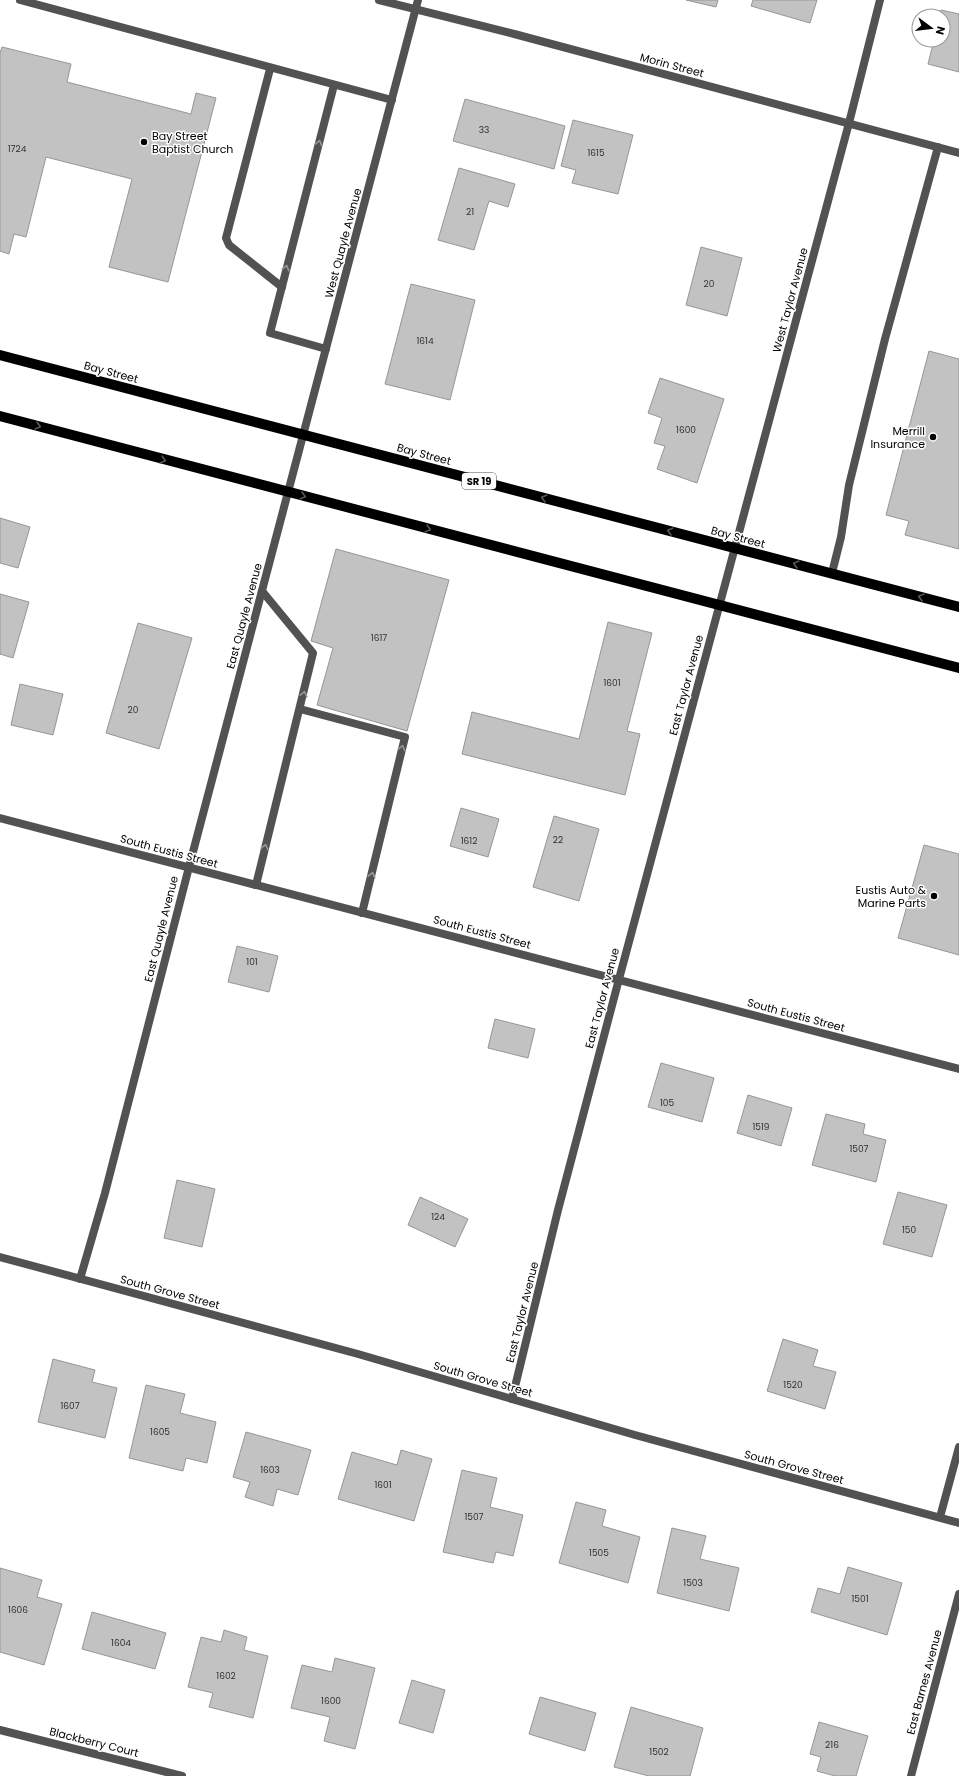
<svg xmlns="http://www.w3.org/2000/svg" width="959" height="1776" font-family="Poppins,sans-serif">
<rect width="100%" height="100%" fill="#fff"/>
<g fill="#c2c2c2" stroke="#969696">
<path d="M686,0H718L716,7Z"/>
<path d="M753,0H817L810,23L751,6Z"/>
<path d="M941,10L959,14V72L928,64L934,40H943V16H939Z"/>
<path d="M2,47L71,64L67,82L191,114L196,93L216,98L168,282L109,267L132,179L46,157L26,237L14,234L9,254L0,251V53Z"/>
<path d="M465,99L565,126L554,169L453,141Z"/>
<path d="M573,120L633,135L618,194L572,183L576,170L561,166Z"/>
<path d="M459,168L515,184L508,207L489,201L474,250L438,240Z"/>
<path d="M701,247L742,258L727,316L686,305Z"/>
<path d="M411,284L475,300L450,400L385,384Z"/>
<path d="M929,351L959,359V549L905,535L909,521L886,515Z"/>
<path d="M660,378L724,399L697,483L657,469L665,446L654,443L662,418L648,413Z"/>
<path d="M0,518L30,527L18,568L0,563Z"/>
<path d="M336,549L449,580L407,731L317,705L333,648L311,641Z"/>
<path d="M0,594L29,602L13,658L0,654Z"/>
<path d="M608,622L652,633L627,731L640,734L625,795L462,754L472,712L579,739Z"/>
<path d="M138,623L192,638L159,749L106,733Z"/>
<path d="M20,684L63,694L53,735L11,725Z"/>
<path d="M461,808L499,819L488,857L450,846Z"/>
<path d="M554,816L599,829L579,901L533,887Z"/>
<path d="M924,845L959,854V955L898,938Z"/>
<path d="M237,946L278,956L269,992L228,982Z"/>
<path d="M495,1019L535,1029L528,1058L488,1048Z"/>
<path d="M661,1063L714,1078L702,1122L648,1107Z"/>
<path d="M748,1095L792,1108L781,1146L737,1133Z"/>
<path d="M826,1114L865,1124L863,1134L886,1140L876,1182L812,1165Z"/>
<path d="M177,1180L215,1189L202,1247L164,1238Z"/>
<path d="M898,1192L947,1205L932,1257L883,1244Z"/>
<path d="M420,1197L468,1219L455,1247L408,1225Z"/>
<path d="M783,1339L818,1350L813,1366L836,1372L825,1409L767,1391Z"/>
<path d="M53,1359L95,1370L92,1382L117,1388L105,1438L38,1422Z"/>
<path d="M146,1385L185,1394L180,1413L216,1422L207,1463L186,1458L183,1471L129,1458Z"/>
<path d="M246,1432L311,1450L298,1495L277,1489L273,1506L245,1497L250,1482L233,1477Z"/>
<path d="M401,1450L432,1459L414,1521L338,1499L352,1452L397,1465Z"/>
<path d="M462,1470L497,1478L490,1507L523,1515L513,1556L496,1552L493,1563L443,1552Z"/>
<path d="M576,1502L606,1510L602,1526L640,1537L628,1583L559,1563Z"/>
<path d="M672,1528L706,1536L700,1559L739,1568L729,1611L657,1593Z"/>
<path d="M848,1567L902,1583L887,1635L811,1612L818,1588L840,1594Z"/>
<path d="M0,1568L42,1580L37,1597L62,1604L44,1665L0,1652Z"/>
<path d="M92,1612L166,1633L155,1669L82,1649Z"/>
<path d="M224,1630L247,1637L244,1650L268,1656L253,1718L209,1707L213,1693L188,1687L201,1637L221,1642Z"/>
<path d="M335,1658L375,1668L355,1749L324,1741L330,1717L291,1708L302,1665L332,1672Z"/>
<path d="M412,1680L445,1690L433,1733L399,1723Z"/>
<path d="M540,1697L596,1713L585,1751L529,1734Z"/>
<path d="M631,1707L703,1728L690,1776H649L614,1767Z"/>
<path d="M819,1722L868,1736L856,1776H835L817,1771L821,1757L810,1754Z"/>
</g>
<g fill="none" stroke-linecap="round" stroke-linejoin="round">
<g stroke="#525252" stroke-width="8">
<path d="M20,0L392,100"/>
<path d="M270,69L226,238L229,245L282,287"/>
<path d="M326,349L270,333L334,85"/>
<path d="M832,573L841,537L849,485L885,339L938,147"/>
<path d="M300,709L405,737L362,913"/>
<path d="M256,885L313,653L262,591"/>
</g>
<g stroke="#525252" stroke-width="8">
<path d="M379,0L518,35L959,153"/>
<path d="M0,818L959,1069"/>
<path d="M80,1279L105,1193L189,867L418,0"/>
<path d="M512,1399L558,1210L619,979L849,123L880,0"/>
<path d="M940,1517L959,1447"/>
<path d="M0,1730L182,1776"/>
<path d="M911,1776L959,1594"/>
</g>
<path stroke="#525252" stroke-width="8" d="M0,1257L358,1354L635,1435L959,1523"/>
<g stroke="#000" stroke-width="10">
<path d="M0,355L959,607"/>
<path d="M0,416L959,668"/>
</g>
</g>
<defs><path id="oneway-chevron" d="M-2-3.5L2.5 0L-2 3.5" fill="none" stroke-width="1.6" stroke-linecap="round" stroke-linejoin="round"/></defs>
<g stroke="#979797">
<use href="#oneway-chevron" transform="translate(319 143) rotate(-75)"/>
<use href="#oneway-chevron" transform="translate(286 268) rotate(-75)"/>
<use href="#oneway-chevron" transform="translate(304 694) rotate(-76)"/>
<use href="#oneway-chevron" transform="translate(402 748) rotate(-76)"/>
<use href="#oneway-chevron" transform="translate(265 847) rotate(-76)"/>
<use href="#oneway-chevron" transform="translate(372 875) rotate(-76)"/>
</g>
<g stroke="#595959">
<use href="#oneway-chevron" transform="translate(38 426) rotate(15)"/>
<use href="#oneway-chevron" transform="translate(163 460) rotate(15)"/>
<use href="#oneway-chevron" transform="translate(303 496) rotate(15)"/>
<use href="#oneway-chevron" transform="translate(544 498) rotate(-165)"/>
<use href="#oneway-chevron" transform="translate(428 529) rotate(15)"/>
<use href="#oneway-chevron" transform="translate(670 531) rotate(-165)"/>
<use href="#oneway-chevron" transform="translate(796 564) rotate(-165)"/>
<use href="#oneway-chevron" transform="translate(921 597) rotate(-165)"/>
</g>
<g fill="#000" stroke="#fff" stroke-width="1.5">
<circle cx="144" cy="142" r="4"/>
<circle cx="933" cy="437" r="4"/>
<circle cx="934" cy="896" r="4"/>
</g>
<g text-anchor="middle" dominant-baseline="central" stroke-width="3" stroke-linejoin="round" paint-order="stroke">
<g font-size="9" fill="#303030">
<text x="484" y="130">33</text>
<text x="17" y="149">1724</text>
<text x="596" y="153">1615</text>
<text x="470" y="212">21</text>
<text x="709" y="284">20</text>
<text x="425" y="341">1614</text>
<text x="686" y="430">1600</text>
<text x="379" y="638">1617</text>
<text x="612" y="683">1601</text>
<text x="133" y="710">20</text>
<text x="558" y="840">22</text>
<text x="469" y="841">1612</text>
<text x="252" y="962">101</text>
<text x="667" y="1103">105</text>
<text x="761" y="1127">1519</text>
<text x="859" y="1149">1507</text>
<text x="438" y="1217">124</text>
<text x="909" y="1230">150</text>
<text x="793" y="1385">1520</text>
<text x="70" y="1406">1607</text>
<text x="160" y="1432">1605</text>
<text x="270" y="1470">1603</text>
<text x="383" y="1485">1601</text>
<text x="474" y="1517">1507</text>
<text x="599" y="1553">1505</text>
<text x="693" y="1583">1503</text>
<text x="860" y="1599">1501</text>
<text x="18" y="1610">1606</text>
<text x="121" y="1643">1604</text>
<text x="226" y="1676">1602</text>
<text x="331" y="1701">1600</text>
<text x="832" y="1745">216</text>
<text x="659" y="1752">1502</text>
</g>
<rect fill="#fff" stroke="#4c4c4c" stroke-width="1" x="462" y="473" width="34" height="16" rx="3"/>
<g font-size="10" font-weight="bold" fill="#000">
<text x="479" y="481">SR 19</text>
</g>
<g font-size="11" fill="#000" stroke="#fff">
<text transform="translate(672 65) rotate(15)">Morin Street</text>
<text transform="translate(343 243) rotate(-75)">West Quayle Avenue</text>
<text transform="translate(790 300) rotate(-75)">West Taylor Avenue</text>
<text transform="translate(111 372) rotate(15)">Bay Street</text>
<text transform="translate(424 454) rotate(15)">Bay Street</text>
<text transform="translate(738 537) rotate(15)">Bay Street</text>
<text transform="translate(244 616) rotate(-75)">East Quayle Avenue</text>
<text transform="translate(686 685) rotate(-75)">East Taylor Avenue</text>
<text transform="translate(169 851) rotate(15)">South Eustis Street</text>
<text transform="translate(161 929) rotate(-76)">East Quayle Avenue</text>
<text transform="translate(482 932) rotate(15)">South Eustis Street</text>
<text transform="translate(602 998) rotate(-75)">East Taylor Avenue</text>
<text transform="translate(796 1015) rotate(15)">South Eustis Street</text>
<text transform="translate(170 1292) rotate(15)">South Grove Street</text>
<text transform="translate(522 1312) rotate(-76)">East Taylor Avenue</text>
<text transform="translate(483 1379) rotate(16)">South Grove Street</text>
<text transform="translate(794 1467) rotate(15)">South Grove Street</text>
<text transform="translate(924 1682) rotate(-75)">East Barnes Avenue</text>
<text transform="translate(94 1742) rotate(14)">Blackberry Court</text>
</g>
<g font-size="11" fill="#000" stroke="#fff" text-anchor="end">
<text x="152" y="136" text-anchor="start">Bay Street<tspan x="152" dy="13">Baptist Church</tspan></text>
<text x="925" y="431">Merrill<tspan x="925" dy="13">Insurance</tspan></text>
<text x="926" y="890">Eustis Auto &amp;<tspan x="926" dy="13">Marine Parts</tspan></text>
</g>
</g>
<g transform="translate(931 28) rotate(105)"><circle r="19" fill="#ffffff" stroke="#999999"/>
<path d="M0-3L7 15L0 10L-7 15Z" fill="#000000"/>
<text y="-6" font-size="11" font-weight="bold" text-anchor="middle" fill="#000000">N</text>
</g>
</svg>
